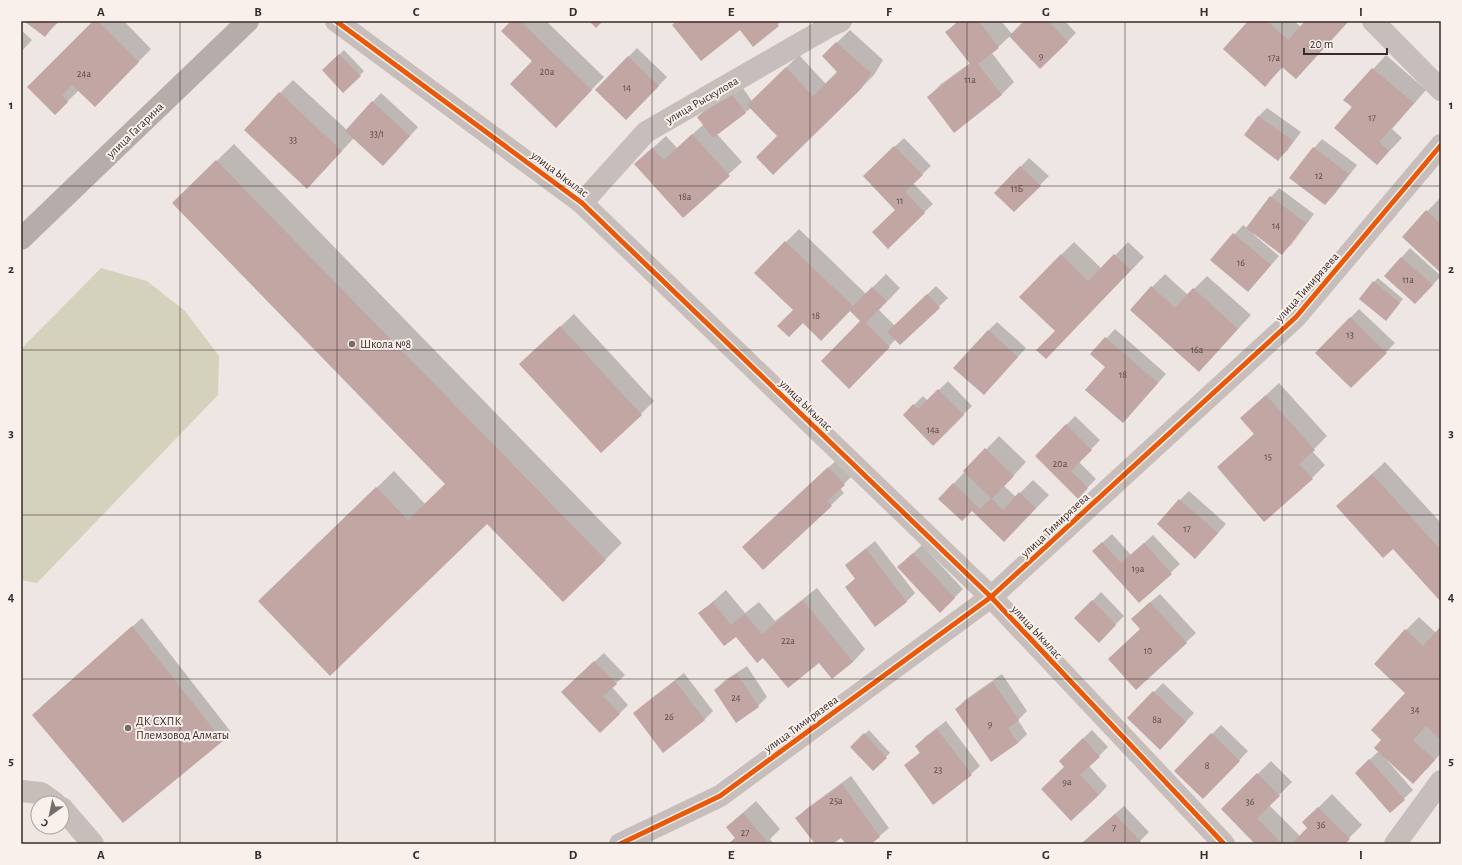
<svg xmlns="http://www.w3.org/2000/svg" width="1462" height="865" font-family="'Alegreya Sans',sans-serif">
<rect width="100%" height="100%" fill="#eee6e3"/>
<path fill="#d4d2bd" d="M101,268L147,281L185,311L219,356L218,395L37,583L21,580V349Z"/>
<g fill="#0003">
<path d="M26,21H60L45,35Z"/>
<path d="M94,21H124L151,49L95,106L79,90L55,114L28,87Z"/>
<path d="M512,21H546L604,77L556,126L534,61Z"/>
<path d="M677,21H782L753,45L740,29Z"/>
<path d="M958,21H1001L1012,34L1026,21H1065L1076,33L1067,42L1010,36L992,53L1014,82L1001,95L928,97L941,84L970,63L946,32Z"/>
<path d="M1250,21H1294L1301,27L1307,21H1348L1283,67L1265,85Z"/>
<path d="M21,30L32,40L21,52Z"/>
<path d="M850,30L883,60L874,75L860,89L778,136L751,108L717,134L742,162L683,216L635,164L666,136L677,148L704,124L698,117L707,108L740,84L752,101L799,55L826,84L838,72L823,56Z"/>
<path d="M637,48L667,77L626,119L596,90Z"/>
<path d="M344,50L364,71L360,75L323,70Z"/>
<path d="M1386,55L1426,90L1392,129L1402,138L1377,164L1353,107L1345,100Z"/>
<path d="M293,80L347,130L381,93L418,127L392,156L354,138L320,174L280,93Z"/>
<path d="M1267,108L1301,132L1287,151L1278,159L1245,135L1259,116Z"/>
<path d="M904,138L931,166L913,183L933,204L888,247L897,210L873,167Z"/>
<path d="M1322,139L1357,165L1334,195L1325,204L1314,148Z"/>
<path d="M234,144L622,543L605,560L487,522L276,585L394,471L425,504L446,484L190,187Z"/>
<path d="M1029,158L1049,176L1014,211L996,193Z"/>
<path d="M1279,188L1314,214L1291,245L1282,253L1254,232L1253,234L1279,256L1248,291L1212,260L1243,225L1247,228L1271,197Z"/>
<path d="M1440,198L1441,199V271L1403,237Z"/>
<path d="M799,229L866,294L886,274L900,288L879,310L895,326L936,286L948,298L900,344L896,339L849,387L861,321L850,310H795L786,242Z"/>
<path d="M1074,242L1102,269L1128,242L1144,257L1059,345L1056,331L1061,255Z"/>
<path d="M1410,248L1441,276L1424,294L1385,276Z"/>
<path d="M1165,274L1188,295L1207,276L1251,315L1199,371L1152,287Z"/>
<path d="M1378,278L1403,299L1390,315L1374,282Z"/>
<path d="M1359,309L1395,343L1351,387L1316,353Z"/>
<path d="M574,314L654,401L641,414L520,364Z"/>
<path d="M997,322L1026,348L992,385L988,331Z"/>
<path d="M1115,329L1166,374L1123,422L1106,367L1092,354Z"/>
<path d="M948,381L972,406L933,444L904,415L923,396L928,401Z"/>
<path d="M1279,383L1327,436L1312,451L1325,465L1312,478L1219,467L1255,433L1241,418Z"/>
<path d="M1075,416L1100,440L1079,462L1096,479L1078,497L1036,456Z"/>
<path d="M999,436L1026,462L1004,486L1016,497L1033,480L1049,495L1017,528L972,510L939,499Z"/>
<path d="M842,455L857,471L840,488L844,493L763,568L743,547Z"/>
<path d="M1385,462L1441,523V601L1351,493Z"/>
<path d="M1189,491L1226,524L1204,549L1180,500Z"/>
<path d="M1112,534L1131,555L1153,535L1180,564L1139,602L1102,543Z"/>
<path d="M875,541L915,593L906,602L846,587L856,578L846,566L855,557Z"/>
<path d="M922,545L963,589L954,598L908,558Z"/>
<path d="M817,588L865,649L853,662L819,661L763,656L736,635L700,613L726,590L745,613L759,602L775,621Z"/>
<path d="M1101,592L1124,616L1099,641L1076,618Z"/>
<path d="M1160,594L1196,633L1136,688L1141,629V610Z"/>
<path d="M1419,617L1436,633L1441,628V753L1426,770L1387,758L1386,759L1413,790L1391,811L1365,764L1379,751L1383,740L1406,693V630Z"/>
<path d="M142,618L231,732L223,740L123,822L42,706Z"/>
<path d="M604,653L625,675L612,687L628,705L619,714L571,683Z"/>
<path d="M747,666L767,697L758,706L715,690L724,681Z"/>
<path d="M684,673L713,711L704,720L634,713L643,705Z"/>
<path d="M1002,674L1027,711L1018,720L1027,734L1018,743L991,760L956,709L965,700Z"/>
<path d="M1163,683L1194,713L1169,740L1128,718Z"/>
<path d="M946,721L980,766L971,774L905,765L921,752L916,746L925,737Z"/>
<path d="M1221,725L1248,751L1212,789L1176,771Z"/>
<path d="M869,730L890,753L873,770L851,747Z"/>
<path d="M1092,730L1108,747L1089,766L1107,786L1099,795L1065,766L1069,752Z"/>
<path d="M1271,761L1292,782L1269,805L1300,836L1309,828L1304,822L1332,794L1362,825L1343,844H1256L1222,809Z"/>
<path d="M851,776L889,828L870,844H847L842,836L831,844H816L797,818L806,809Z"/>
<path d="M756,801L780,829L770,839L774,844H728L736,837L727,827Z"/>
<path d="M1124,806L1149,832L1137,844H1081Z"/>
</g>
<g fill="#c1a6a4">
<path d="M24,21H57L45,37Z"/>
<path d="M93,21H98L139,62L95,107L72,85L62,95L68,102L55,115L27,87Z"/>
<path d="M511,21H520L592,90L556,128L510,84L532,61L501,31Z"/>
<path d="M589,21H603L596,28Z"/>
<path d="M676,21H776L779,26L753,47L740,30L701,61L672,25Z"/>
<path d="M960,21H979L999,48L978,64L1002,95L954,133L927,97L970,64L945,32Z"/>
<path d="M1024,21H1048L1068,42L1040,69L1009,36Z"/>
<path d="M1248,21H1267L1288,40L1305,21H1349L1296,79L1282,67L1265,87L1223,49Z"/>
<path d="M836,42L871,73L861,89L773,175L756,157L777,136L747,105L786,67L813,96L837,72L822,56Z"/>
<path d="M339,54L361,76L343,93L322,70Z"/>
<path d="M628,56L659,86L626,120L595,90Z"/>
<path d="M1372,68L1414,103L1379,142L1389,151L1377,165L1334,128L1352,107L1343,100Z"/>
<path d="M279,92L342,151L307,189L244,130Z"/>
<path d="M730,92L746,113L713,138L697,117Z"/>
<path d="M372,101L410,136L383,166L345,131Z"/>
<path d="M1258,116L1293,141L1278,161L1244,135Z"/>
<path d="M692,134L730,176L683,218L634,164L652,148L664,160Z"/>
<path d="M894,146L923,175L905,192L925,213L888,249L872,232L895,210L863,176Z"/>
<path d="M1313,147L1349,174L1325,205L1289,178Z"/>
<path d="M216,160L606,560L563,602L487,524L330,676L258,601L376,487L408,520L445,484L172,203Z"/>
<path d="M1020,166L1041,186L1014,212L994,193Z"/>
<path d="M1270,196L1306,223L1282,255L1246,228Z"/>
<path d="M1426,210L1441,224V273L1402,237Z"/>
<path d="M1233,233L1271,265L1248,292L1210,260Z"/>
<path d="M785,241L853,306L872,287L887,301L866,323L890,347L849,389L821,361L860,321L850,311L821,341L803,323L789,337L777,326L793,310L754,273Z"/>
<path d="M1061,254L1088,281L1114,254L1131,270L1046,359L1036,350L1055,331L1019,297Z"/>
<path d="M1401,257L1433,285L1415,304L1384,276Z"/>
<path d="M1373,281L1400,303L1386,321L1359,299Z"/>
<path d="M1151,286L1175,308L1193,288L1238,329L1199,372L1130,310Z"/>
<path d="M927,294L940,308L900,345L887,332Z"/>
<path d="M1350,317L1387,353L1351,388L1315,353Z"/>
<path d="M560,326L642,415L601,453L519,364Z"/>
<path d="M988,330L1018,357L984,395L953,368Z"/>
<path d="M1105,337L1158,383L1123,423L1085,390L1105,367L1090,354Z"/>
<path d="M938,389L964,415L933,446L903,415L913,404L918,409Z"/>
<path d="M1266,395L1315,450L1299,464L1313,479L1264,522L1217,467L1254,434L1240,418Z"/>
<path d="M1066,424L1092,450L1071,471L1088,488L1078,499L1035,456Z"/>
<path d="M985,448L1014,476L992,499L1003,510L1019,492L1036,508L1004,542L972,511L962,521L938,499L953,483L980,509L991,498L963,471Z"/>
<path d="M828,467L845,485L827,501L832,506L763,570L742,547Z"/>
<path d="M1372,474L1441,550V602L1393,549L1383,558L1336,506Z"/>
<path d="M1179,499L1218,533L1195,559L1157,524Z"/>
<path d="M1102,542L1121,563L1144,543L1172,574L1139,603L1092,551Z"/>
<path d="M866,549L907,602L875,627L845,587L855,579L845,565Z"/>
<path d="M913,553L955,598L940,613L897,567Z"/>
<path d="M803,600L853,662L832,679L819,663L788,688L763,658L757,663L736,637L724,646L698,613L713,602L731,625L745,614L762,634Z"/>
<path d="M1092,600L1116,625L1099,643L1074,618Z"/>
<path d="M1150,602L1187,643L1136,690L1108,659L1140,629L1131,619Z"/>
<path d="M132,626L223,741L123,823L32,715Z"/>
<path d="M1441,626V740L1426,726L1413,740L1435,760L1413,784L1374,748L1381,740L1371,730L1405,693L1374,664L1405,629L1423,646Z"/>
<path d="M594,661L617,684L603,696L620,714L600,733L561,692Z"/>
<path d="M737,674L759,707L736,723L714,690Z"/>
<path d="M675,681L705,720L663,753L633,713Z"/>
<path d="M993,682L1019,720L1008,728L1018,743L991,762L955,709Z"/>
<path d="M1153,691L1186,722L1160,750L1127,718Z"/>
<path d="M937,729L972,775L933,805L904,765L920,753L915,746Z"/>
<path d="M864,733L887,758L873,771L850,747Z"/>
<path d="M1211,733L1240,761L1203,799L1174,771Z"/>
<path d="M1083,738L1100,757L1080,775L1099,795L1071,821L1041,789L1064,767L1059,761Z"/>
<path d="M1369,759L1405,800L1390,813L1355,773Z"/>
<path d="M1257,773L1280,796L1257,818L1282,844H1255L1221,809Z"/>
<path d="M842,784L880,837L871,844H846L841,838L833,844H815L795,818Z"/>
<path d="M1318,807L1350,839L1345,844H1291L1307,828L1302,822Z"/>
<path d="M743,813L768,843L767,844H729L735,838L726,827Z"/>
<path d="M1115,814L1141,842L1138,844H1081Z"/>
</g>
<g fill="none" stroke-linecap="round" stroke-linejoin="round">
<g stroke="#c7bebb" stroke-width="22">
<path d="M336,21L582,203L991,597L1224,844"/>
<path d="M1373,21L1441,90"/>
<path d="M582,203L646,132L830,26L841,21"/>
<path d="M21,791L41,793L55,803"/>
<path d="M62,808L93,844"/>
<path d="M620,844L720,796L991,597L1296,317L1441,145"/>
<path d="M1395,844L1441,781"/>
</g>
<path stroke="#b6acaa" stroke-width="22" d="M21,239L248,21"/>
<defs>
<g id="cycleway">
<path d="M336,21L582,203L991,597L1224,844"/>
<path d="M620,844L720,796L991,597L1296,317L1441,145"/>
</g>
</defs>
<use href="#cycleway" stroke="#faf0eb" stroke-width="8"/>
<use href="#cycleway" stroke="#e8590c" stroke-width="5"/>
</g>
<path fill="none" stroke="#382b29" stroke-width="1" stroke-opacity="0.55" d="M180,21V844M337,21V844M495,21V844M652,21V844M810,21V844M967,21V844M1125,21V844M1282,21V844M21,186H1441M21,350H1441M21,515H1441M21,679H1441"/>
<g fill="#786c6a" stroke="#faf0eb" stroke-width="1.5">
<circle cx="352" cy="344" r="4"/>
<circle cx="128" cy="728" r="4"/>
</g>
<g text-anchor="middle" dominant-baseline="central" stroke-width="4" stroke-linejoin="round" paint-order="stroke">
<g font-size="10" fill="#5a4a48">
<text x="1041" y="56">9</text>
<text x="1274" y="58">17а</text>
<text x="547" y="72">20а</text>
<text x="84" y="74">24а</text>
<text x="970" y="80">11а</text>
<text x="627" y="88">14</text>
<text x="1372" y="118">17</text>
<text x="377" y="134">33/1</text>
<text x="293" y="140">33</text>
<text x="1319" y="176">12</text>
<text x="1017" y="189">11Б</text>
<text x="685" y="197">18а</text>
<text x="900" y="201">11</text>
<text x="1276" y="226">14</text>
<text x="1241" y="263">16</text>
<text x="1408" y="280">11а</text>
<text x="816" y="316">18</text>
<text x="1350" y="335">13</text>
<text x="1197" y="350">16а</text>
<text x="1123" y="375">18</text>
<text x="933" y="430">14а</text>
<text x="1268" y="457">15</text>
<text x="1060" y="464">20а</text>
<text x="1187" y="529">17</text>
<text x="1138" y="569">19а</text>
<text x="788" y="641">22а</text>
<text x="1148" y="651">10</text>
<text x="736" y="698">24</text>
<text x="1415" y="710">34</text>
<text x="669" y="717">26</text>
<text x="1157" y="720">8а</text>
<text x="990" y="724">9</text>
<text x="1207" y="766">8</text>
<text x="938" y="770">23</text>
<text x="1067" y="782">9а</text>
<text x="836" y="801">25а</text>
<text x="1250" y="802">36</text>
<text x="1321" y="825">36</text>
<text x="1114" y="828">7</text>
<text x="745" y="833">27</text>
</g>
<g font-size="12" fill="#382b29" stroke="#faf0eb">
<text transform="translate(702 100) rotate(-30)">улица Рыскулова</text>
<text transform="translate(135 130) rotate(-44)">улица Гагарина</text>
<text transform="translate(560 174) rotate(37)">улица Ыкылас</text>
<text transform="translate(1307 287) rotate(-48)">улица Тимирязева</text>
<text transform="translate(806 405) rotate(44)">улица Ыкылас</text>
<text transform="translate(1055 525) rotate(-43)">улица Тимирязева</text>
<text transform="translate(1037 632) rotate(47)">улица Ыкылас</text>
<text transform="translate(801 724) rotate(-36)">улица Тимирязева</text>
</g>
<g font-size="12" fill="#382b29" stroke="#faf0eb" text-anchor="start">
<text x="360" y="344">Школа №8</text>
<text x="136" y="721">ДК СХПК<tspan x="136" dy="14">Племзовод Алматы</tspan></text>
</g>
</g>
<rect width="1462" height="865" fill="none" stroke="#faf0eb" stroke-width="44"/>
<g transform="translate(50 815) rotate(213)"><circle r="19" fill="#faf0eb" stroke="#aca19d"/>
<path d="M0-3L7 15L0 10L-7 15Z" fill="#786c6a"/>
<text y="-6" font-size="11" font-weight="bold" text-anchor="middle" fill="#382b29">С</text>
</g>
<path d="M1304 48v6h83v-6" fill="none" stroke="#382b29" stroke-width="2"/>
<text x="1310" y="48" font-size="12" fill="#382b29" stroke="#faf0eb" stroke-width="3" paint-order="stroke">20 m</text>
<rect x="22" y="22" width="1418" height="821" fill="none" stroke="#382b29" stroke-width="1.5"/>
<g font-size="13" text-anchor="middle" font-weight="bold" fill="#382b29">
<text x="101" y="16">A</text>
<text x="258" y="16">B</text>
<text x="416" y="16">C</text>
<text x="573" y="16">D</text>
<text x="731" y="16">E</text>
<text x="889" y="16">F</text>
<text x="1046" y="16">G</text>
<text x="1204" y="16">H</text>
<text x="1361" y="16">I</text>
<text x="11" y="109">1</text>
<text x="1451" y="109">1</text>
<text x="11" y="273">2</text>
<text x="1451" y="273">2</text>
<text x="11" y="437">3</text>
<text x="1451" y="437">3</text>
<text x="11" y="601">4</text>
<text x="1451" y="601">4</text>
<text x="11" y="765">5</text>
<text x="1451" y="765">5</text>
<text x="101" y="859">A</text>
<text x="258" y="859">B</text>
<text x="416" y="859">C</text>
<text x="573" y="859">D</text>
<text x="731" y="859">E</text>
<text x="889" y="859">F</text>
<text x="1046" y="859">G</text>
<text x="1204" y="859">H</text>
<text x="1361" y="859">I</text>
</g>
</svg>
